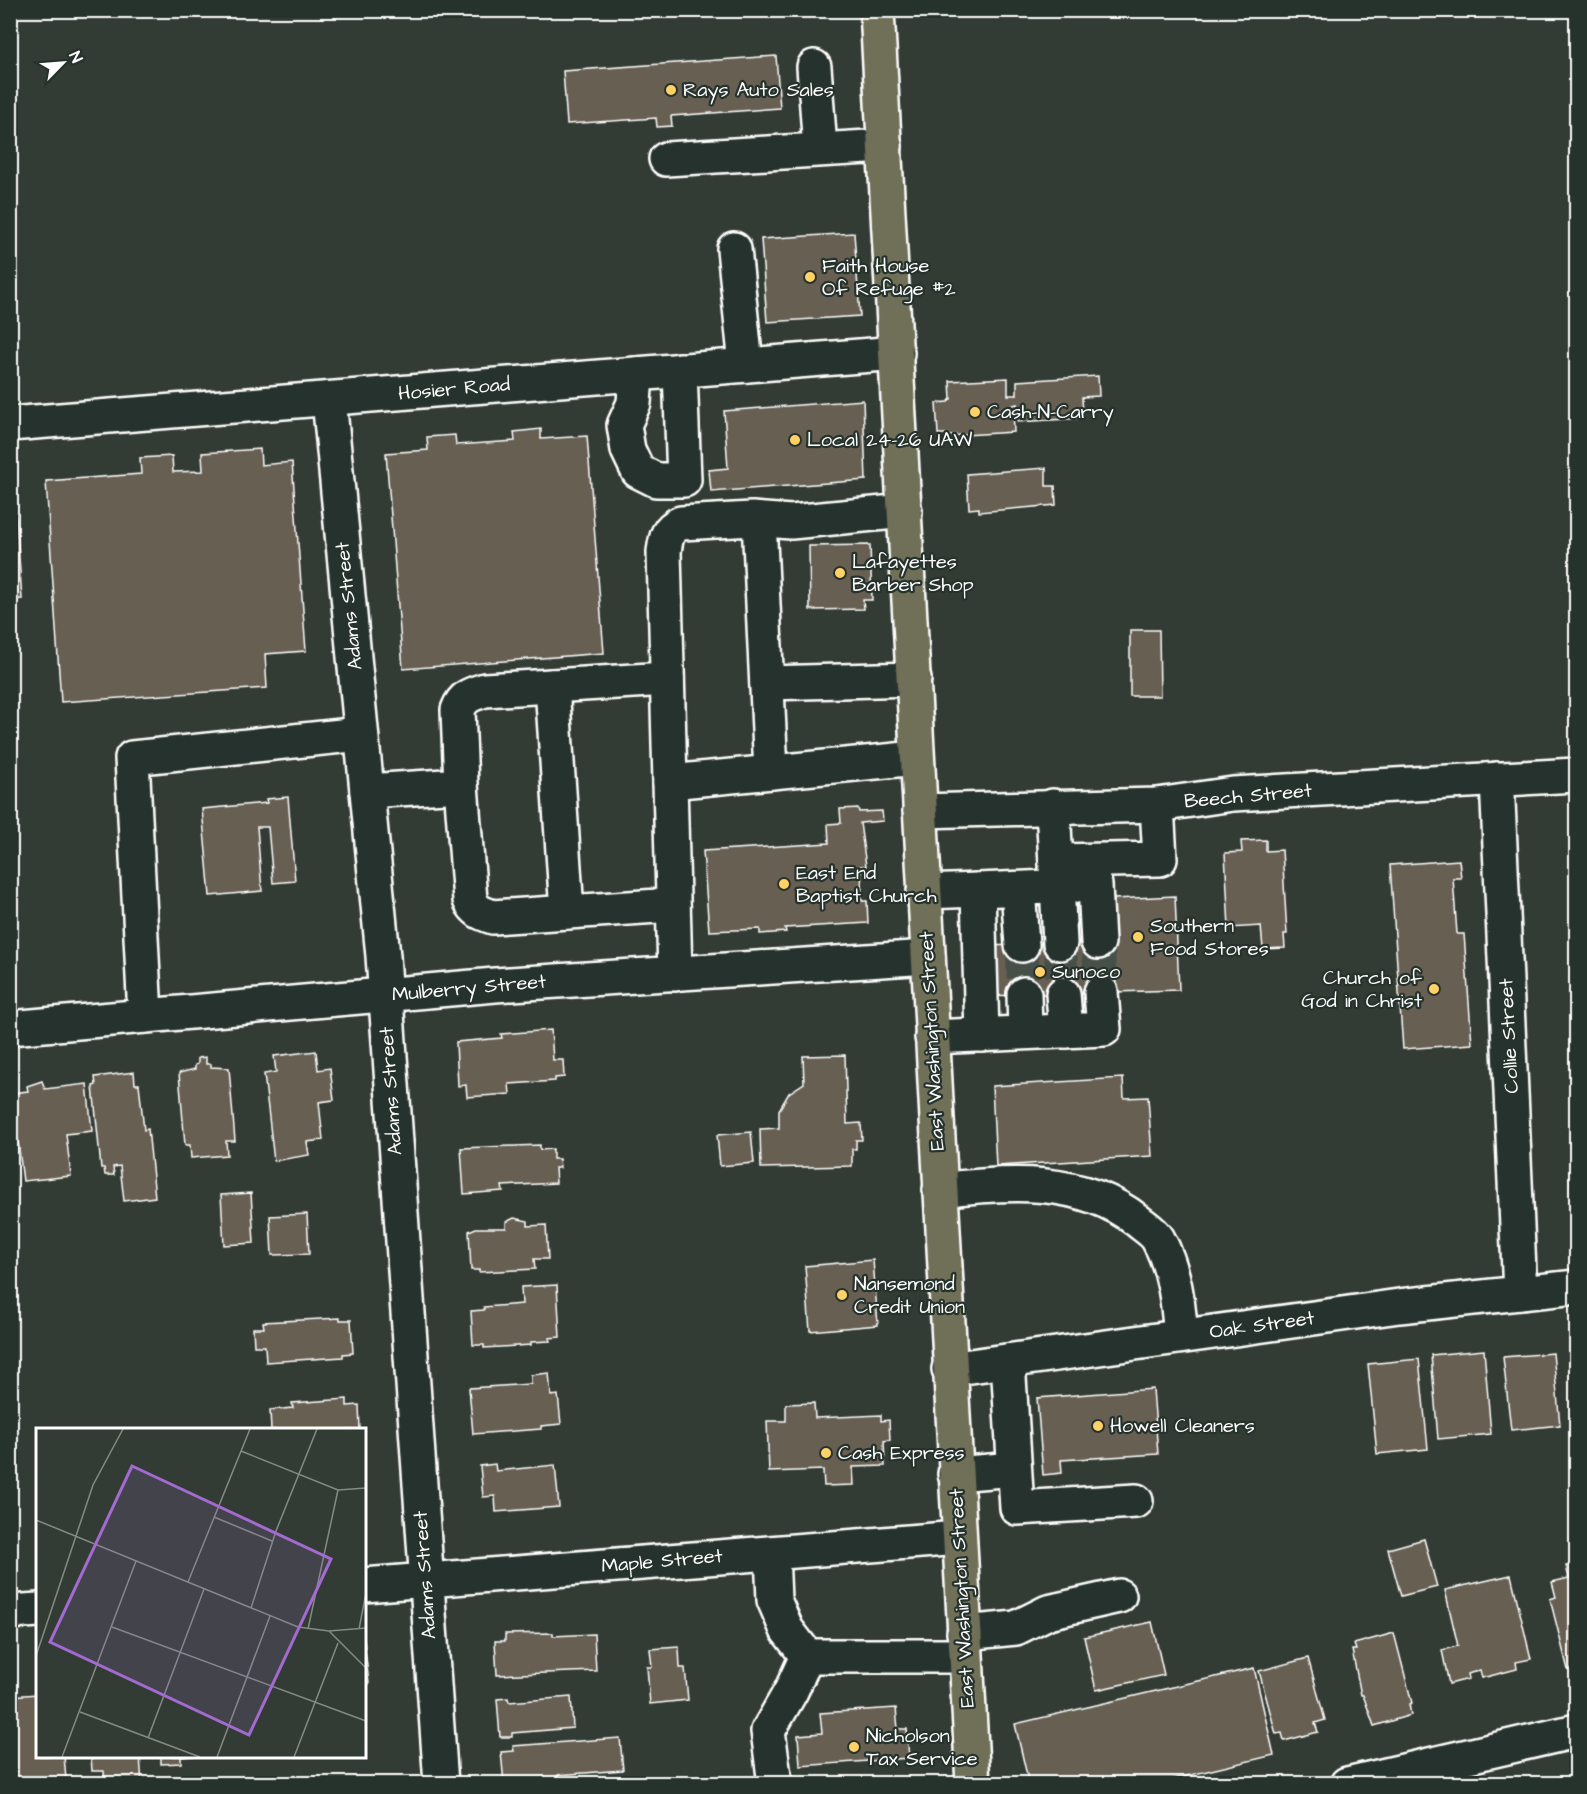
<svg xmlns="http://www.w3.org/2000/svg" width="1587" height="1794" font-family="'Architects Daughter',sans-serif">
<rect width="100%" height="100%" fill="#333c34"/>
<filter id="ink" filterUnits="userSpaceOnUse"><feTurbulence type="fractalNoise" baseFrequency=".0167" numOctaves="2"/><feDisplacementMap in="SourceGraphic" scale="12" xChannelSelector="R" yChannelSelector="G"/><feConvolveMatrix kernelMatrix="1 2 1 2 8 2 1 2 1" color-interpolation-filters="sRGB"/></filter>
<g filter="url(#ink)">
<g fill="#685f52" stroke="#fff" stroke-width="1.5">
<path d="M776,56L780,108L671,116L672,126L657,127L656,118L567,124L563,71Z"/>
<path d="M854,233L860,316L767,322L761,239Z"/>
<path d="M1098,376L1099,396L1082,397L1083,418L1018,422L1017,404L1013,405L1014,432L948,436L947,434H938L936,403L948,402L951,399L950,381L1008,378V395H1017V381Z"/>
<path d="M863,400L866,480L711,492L709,470L728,468L724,411Z"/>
<path d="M541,429V439L587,436L604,653L403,669L386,453L428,450L427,437L455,435L456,445L515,441L514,432Z"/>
<path d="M260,449L261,465L292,462L306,651L265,654L267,688L61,702L46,481L141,474L140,458L172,456L173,472L203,471L202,453Z"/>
<path d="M1046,468V486H1055L1056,505L979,512V508L969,509L967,474Z"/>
<path d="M15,501L22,599L10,600V502Z"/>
<path d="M870,545L872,600H863L864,609L810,610L809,546Z"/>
<path d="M1130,630H1159L1160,696H1130Z"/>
<path d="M288,797L295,881L273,883L268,827H257L262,891L210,896L202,809L267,803L266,799Z"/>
<path d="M858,808L859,812L882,811L883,821L860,823L866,866H861L862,901H867L868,923L785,928L786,932L760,934V929L709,931L703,851L829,843L828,824L841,823L840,809Z"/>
<path d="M1266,840V851L1282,850L1287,934H1284L1285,948L1263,949L1261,926L1229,928L1225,853L1242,852L1241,841Z"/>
<path d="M1459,860L1461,878H1453L1457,934H1464L1472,1044L1403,1049L1390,865Z"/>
<path d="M1175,896L1179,990L986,996L984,946L1115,942L1114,899Z"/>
<path d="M551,1030L553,1060H563L564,1077L555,1078V1081L509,1084L510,1094L467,1097L466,1085L458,1086L456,1042L502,1038L501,1034Z"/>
<path d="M316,1051L318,1070L330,1068L334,1100L319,1102L323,1140L307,1142L309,1155L274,1161L264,1074L276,1072L274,1056Z"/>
<path d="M845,1055L847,1124L861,1123L862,1140H856V1149H852V1166L761,1168L760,1129L779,1128V1110L789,1093L804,1083L803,1056Z"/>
<path d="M206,1057V1064H211V1067L229,1068L235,1141H226L227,1155L191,1158L190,1145H185L179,1073L195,1069V1065L198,1064V1058Z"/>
<path d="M134,1072L135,1084H139L144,1130L148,1129L155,1197L124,1201L120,1166L113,1167L114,1175H105L104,1168H101L93,1086L96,1085L95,1077Z"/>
<path d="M1123,1078L1124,1098L1148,1097L1152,1156L996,1166L992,1086Z"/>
<path d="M42,1081L45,1089L87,1084L92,1131L66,1134L71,1176L23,1181L12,1093L28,1091L27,1086Z"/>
<path d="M751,1132L754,1163L720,1166L717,1135Z"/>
<path d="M540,1145V1150L553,1149V1159H559L560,1168H555L556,1183L502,1186L503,1191L464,1194L461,1148Z"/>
<path d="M1570,1169H1576V1214H1572Z"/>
<path d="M251,1193L254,1243L224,1245L221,1195Z"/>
<path d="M307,1214L309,1254L272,1255L270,1216Z"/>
<path d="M514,1218L528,1221V1226L546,1225L548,1259H534L535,1269L479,1272V1270H471L469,1231L476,1228H506V1222Z"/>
<path d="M873,1260L878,1325L810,1331L805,1266Z"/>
<path d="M557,1285L560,1337L549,1338L550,1341L531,1342V1345L484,1348V1345H473L471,1311L484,1310V1307L522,1304L521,1287Z"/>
<path d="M340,1318V1320H351L353,1353L343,1354V1357L266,1362L265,1346H254L253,1328H264L263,1322Z"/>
<path d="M1484,1350L1491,1434L1438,1439L1431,1355Z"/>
<path d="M1553,1353L1560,1425L1511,1430L1503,1357Z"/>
<path d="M1419,1359L1428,1449L1377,1454L1368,1364Z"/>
<path d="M549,1373L551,1396L558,1395L561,1424L541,1426V1429L473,1434L469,1388L531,1384V1375Z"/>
<path d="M1153,1389L1158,1454L1061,1460L1062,1473L1043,1475L1037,1398Z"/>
<path d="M347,1399V1406L359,1405L360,1430H271L270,1410L293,1408L292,1403Z"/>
<path d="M814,1403L815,1418L881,1415V1421L889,1420L890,1440L884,1441L885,1466L853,1467L854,1485L824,1486L823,1470L769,1472L767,1421H786V1404Z"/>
<path d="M495,1464L496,1471L555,1465L559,1507L496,1512L495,1496L483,1497L480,1466Z"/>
<path d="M1424,1539L1437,1587L1401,1596L1388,1549Z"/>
<path d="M1576,1563V1667L1568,1670L1550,1599L1556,1597L1552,1582L1569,1578L1566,1566Z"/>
<path d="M1511,1575L1531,1659L1516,1662L1517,1669L1482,1678L1480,1670L1468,1674L1469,1679L1449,1684L1442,1650L1458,1646L1445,1590Z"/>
<path d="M1152,1622L1164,1675L1096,1690L1084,1637Z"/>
<path d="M553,1633V1636L594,1634L596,1671L497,1675L495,1641H505V1634Z"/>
<path d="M1394,1633L1412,1703L1409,1704L1411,1715L1374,1726L1363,1695H1361L1352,1650H1356L1354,1644Z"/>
<path d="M364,1640L369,1684L364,1685Z"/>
<path d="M679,1647L680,1668H685L688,1700L650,1704L647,1667H652L650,1649Z"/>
<path d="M1308,1658L1325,1720L1315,1723L1318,1732L1284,1741L1282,1733L1276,1734L1259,1671Z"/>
<path d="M1254,1668L1274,1755L1153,1784H1029L1015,1724Z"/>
<path d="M38,1694V1756H64L66,1780L17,1784L10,1696Z"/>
<path d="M571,1697L573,1728L512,1733V1737H500L497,1699L508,1698L509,1702Z"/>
<path d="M896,1708L898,1729H907L909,1758L800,1766L798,1735L822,1733L820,1713Z"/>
<path d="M620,1738L623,1770L558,1775L559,1784L504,1783L501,1752L514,1751L513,1746Z"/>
<path d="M91,1756H140L142,1784H105L104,1771H92Z"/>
<path d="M161,1756H194L181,1757V1763L161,1764Z"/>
</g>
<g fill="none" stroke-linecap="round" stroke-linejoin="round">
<g stroke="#475048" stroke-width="33" stroke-dasharray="33 16" stroke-linecap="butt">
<path d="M1098,942L1101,992"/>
<path d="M1060,943L1063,994"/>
<path d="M1022,945L1024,994"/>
</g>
<defs>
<g id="minor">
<path d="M814,67L820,149"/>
<path d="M666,159L885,146"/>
<path d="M734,249L746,365"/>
<path d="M636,374L634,403L624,425L628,450L638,471L656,480H684L680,370"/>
<path d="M329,399L383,956L441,1784"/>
<path d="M10,424L897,353"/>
<path d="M759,520L771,772"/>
<path d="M767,683L914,679"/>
<path d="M552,686L567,912"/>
<path d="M1497,779L1520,1293"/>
<path d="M670,782L917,758"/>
<path d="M461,785L470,900C475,911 481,913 493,917L673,905"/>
<path d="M367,791L461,785L458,710C463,696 472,694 485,690L667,679"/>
<path d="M1053,806L1060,943"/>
<path d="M920,811L1157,805L1233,794L1576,775"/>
<path d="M1056,861L1160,859L1157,805"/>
<path d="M1018,889L1022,945"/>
<path d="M978,890L1095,885L1098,942"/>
<path d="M924,892L978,890L982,1035"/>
<path d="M675,974L664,552C666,537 667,529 681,523L752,519L791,522L905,511"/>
<path d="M1024,994L1025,1032"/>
<path d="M1063,994L1066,1031"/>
<path d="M145,1016L132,758L361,734"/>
<path d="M10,1028L495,985L928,957"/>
<path d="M932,1037L1104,1029L1101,992"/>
<path d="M940,1190C1006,1182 1082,1176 1138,1221C1144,1226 1154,1232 1158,1239C1175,1270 1178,1302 1181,1336"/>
<path d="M1008,1361L1017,1508L1136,1501"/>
<path d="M949,1369L1399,1306L1576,1287"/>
<path d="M955,1474L1014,1469"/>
<path d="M772,1553L774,1600L787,1630L807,1656"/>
<path d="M364,1585L959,1538"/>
<path d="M10,1612L38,1610"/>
<path d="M964,1633L1016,1628L1048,1612L1119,1596"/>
<path d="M775,1784L768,1731L791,1691L807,1656H965"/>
<path d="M1347,1784L1576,1731"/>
</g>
<path id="major" d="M877,10L973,1784"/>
</defs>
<use href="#minor" stroke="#fff" stroke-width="38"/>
<use href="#major" stroke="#fff" stroke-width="38"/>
<use href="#minor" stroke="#26332d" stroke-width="33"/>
<use href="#major" stroke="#706f59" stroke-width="33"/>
</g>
</g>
<g fill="#ffd166" stroke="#26332d" stroke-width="2">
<circle cx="671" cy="90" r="6"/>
<circle cx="810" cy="277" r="6"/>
<circle cx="975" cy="412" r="6"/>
<circle cx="795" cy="440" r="6"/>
<circle cx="840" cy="573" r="6"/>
<circle cx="784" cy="884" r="6"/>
<circle cx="1138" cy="937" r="6"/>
<circle cx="1040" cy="972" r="6"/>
<circle cx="1434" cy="989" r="6"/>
<circle cx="842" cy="1295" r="6"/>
<circle cx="1098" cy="1426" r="6"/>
<circle cx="826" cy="1453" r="6"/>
<circle cx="854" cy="1747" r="6"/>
</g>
<g text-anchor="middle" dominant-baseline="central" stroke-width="4.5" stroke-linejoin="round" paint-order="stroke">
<g font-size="20" fill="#fff" stroke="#26332d" text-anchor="start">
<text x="683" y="90">Rays Auto Sales</text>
<text x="822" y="266">Faith House<tspan x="822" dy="23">Of Refuge #2</tspan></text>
<text x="987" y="412">Cash-N-Carry</text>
<text x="807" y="440">Local 24-26 UAW</text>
<text x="852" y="562">Lafayettes<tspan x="852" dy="23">Barber Shop</tspan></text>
<text x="796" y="873">East End<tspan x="796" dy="23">Baptist Church</tspan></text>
<text x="1150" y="926">Southern<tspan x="1150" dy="23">Food Stores</tspan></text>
<text x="1052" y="972">Sunoco</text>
<text x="1422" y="978" text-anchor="end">Church of<tspan x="1422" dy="23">God in Christ</tspan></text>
<text x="854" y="1284">Nansemond<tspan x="854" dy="23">Credit Union</tspan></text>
<text x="1110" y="1426">Howell Cleaners</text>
<text x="838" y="1453">Cash Express</text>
<text x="866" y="1736">Nicholson<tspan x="866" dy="23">Tax Service</tspan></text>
</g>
<g font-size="20" fill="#fff" stroke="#26332d">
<text transform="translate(454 389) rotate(-5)">Hosier Road</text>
<text transform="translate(349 606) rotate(-96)">Adams Street</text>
<text transform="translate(1248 796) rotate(-5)">Beech Street</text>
<text transform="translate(469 988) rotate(-5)">Mulberry Street</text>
<text transform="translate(1509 1036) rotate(-93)">Collie Street</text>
<text transform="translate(932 1041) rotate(-93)">East Washington Street</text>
<text transform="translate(391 1091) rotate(-94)">Adams Street</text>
<text transform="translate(1262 1325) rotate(-8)">Oak Street</text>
<text transform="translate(662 1561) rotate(-5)">Maple Street</text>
<text transform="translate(425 1575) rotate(-94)">Adams Street</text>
<text transform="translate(962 1598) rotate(-93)">East Washington Street</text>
</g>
</g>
<g transform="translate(36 1428)">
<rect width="330" height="330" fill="#333c34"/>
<path fill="none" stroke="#858a85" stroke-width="1.5" d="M205,23L302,62L330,60M178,89L236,113M0,92L262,199L293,203L330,200M152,154L214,1M215,180L240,103L281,1M76,199L330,293M272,201L302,62M323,201L330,165M293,203L330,240M0,228L57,57L87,1M44,284L164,329M112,310L168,161M26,329L100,133M181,329L234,188M258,329L302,215"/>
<path fill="#a36bd2" fill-opacity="0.15" stroke="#a36bd2" stroke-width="3" d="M96,38L295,131L213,307L14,214Z"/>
<rect width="330" height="330" fill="none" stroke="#fff" stroke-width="3"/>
</g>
<rect width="1587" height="1794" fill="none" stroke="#26332d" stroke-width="36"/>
<rect x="18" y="18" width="1551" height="1758" fill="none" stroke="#fff" stroke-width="2" filter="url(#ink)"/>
<g transform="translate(63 63) rotate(65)" stroke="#26332d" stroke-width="4.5" paint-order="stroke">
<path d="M0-4.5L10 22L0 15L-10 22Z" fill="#ffffff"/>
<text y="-9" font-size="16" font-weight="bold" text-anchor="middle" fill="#ffffff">N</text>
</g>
</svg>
